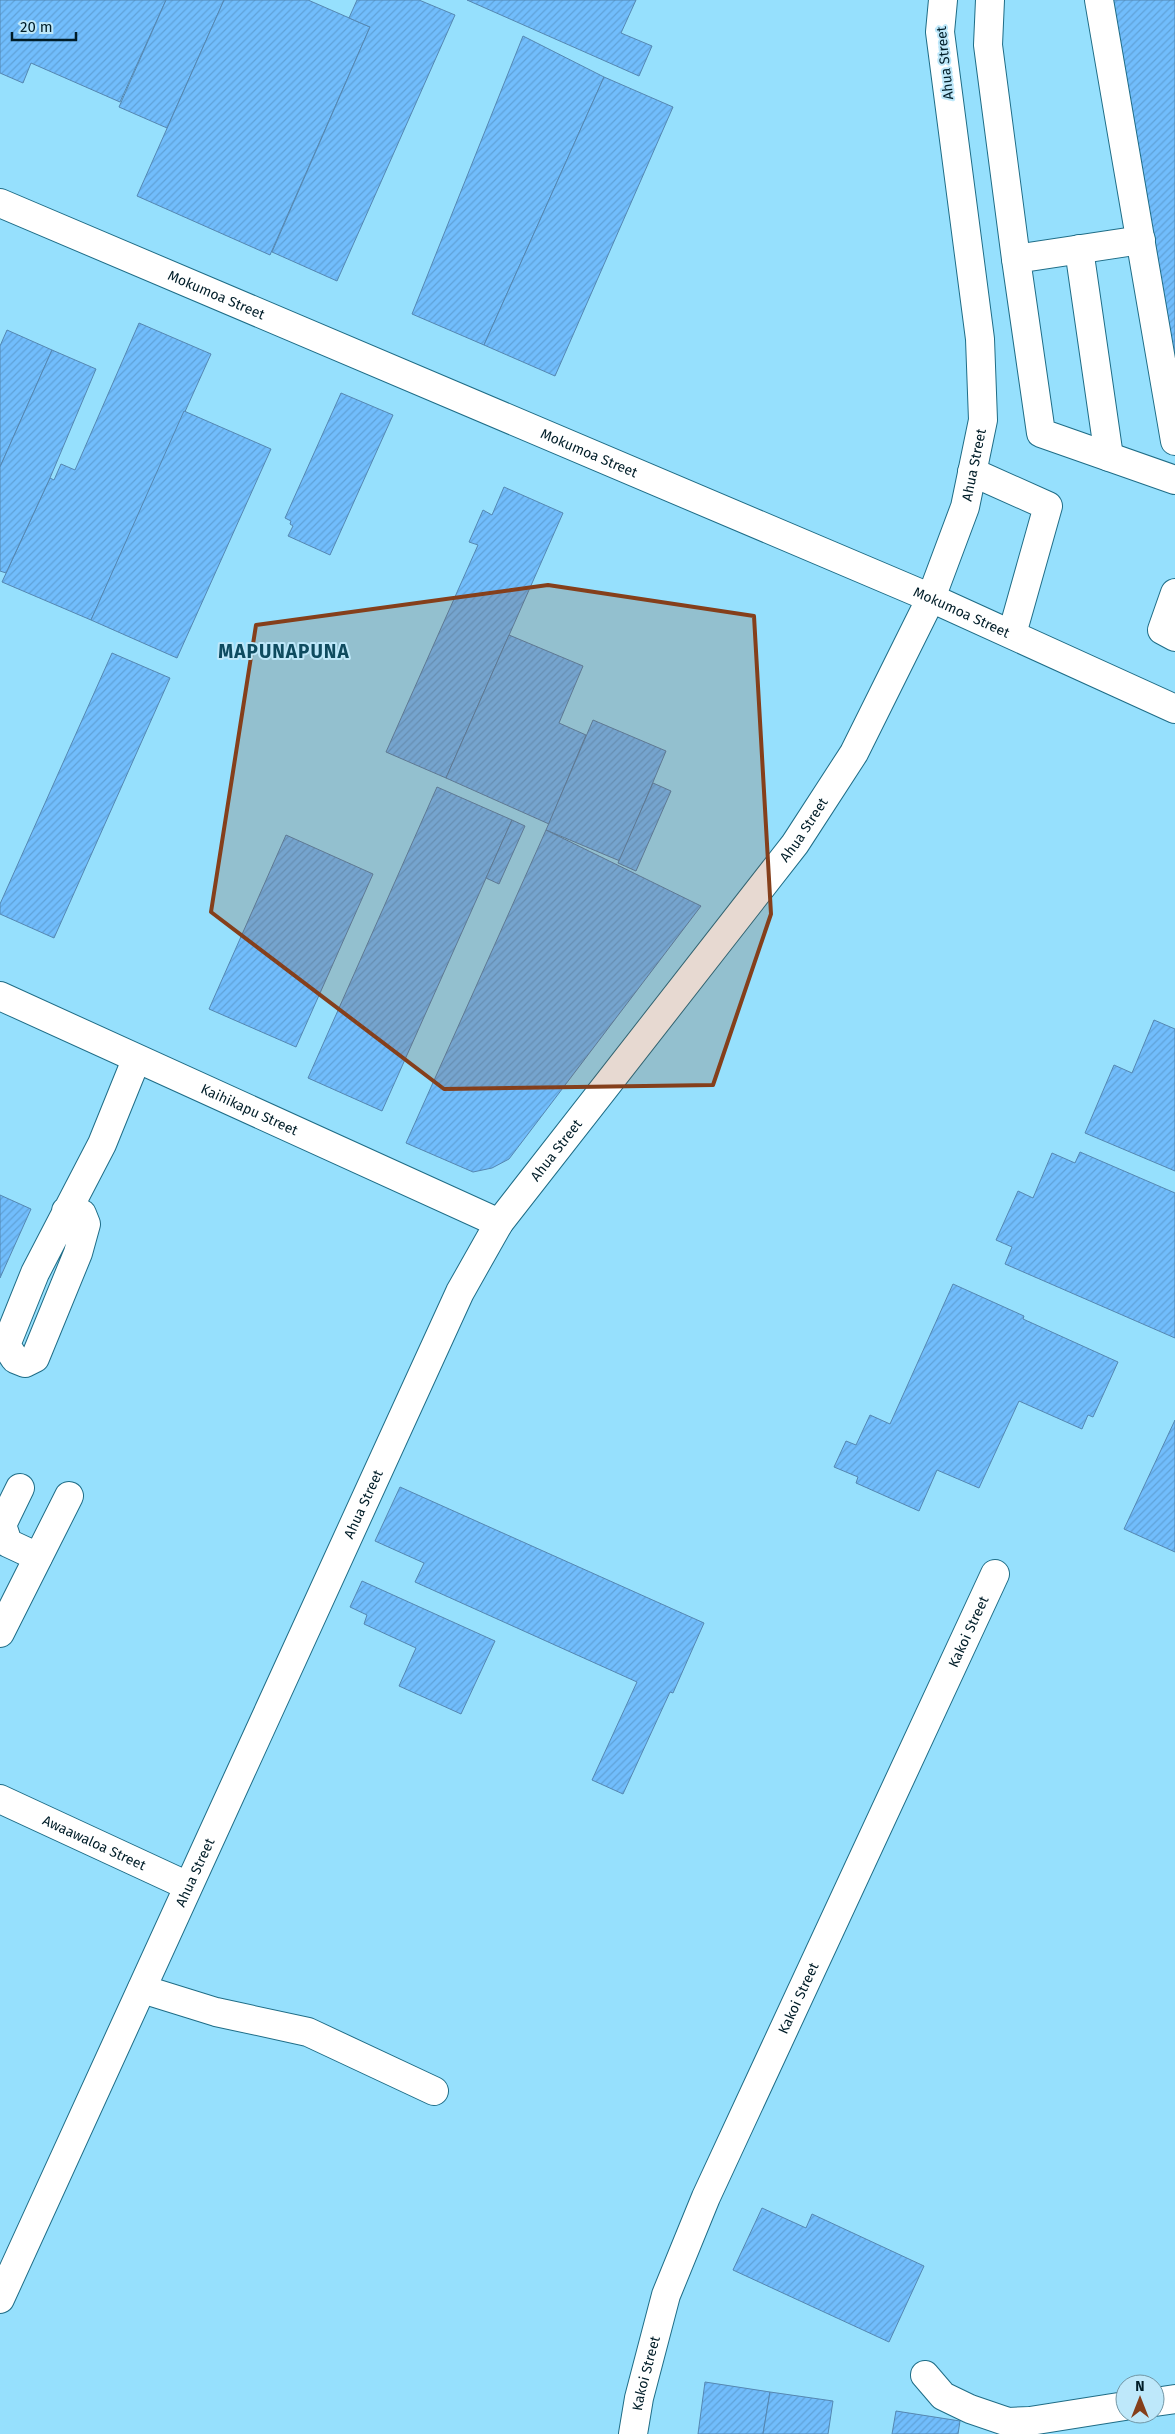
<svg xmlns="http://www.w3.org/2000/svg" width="1175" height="2434" font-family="'Fira Sans',sans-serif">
<defs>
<pattern id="building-hatch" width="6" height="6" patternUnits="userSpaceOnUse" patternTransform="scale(1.25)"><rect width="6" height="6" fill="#71bdfc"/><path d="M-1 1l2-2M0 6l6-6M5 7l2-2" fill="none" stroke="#60a2d8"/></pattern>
</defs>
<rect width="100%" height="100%" fill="#96e0fd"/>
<g fill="url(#building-hatch)" stroke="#5587b1">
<path d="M0,0H166L120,102L31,63L23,83L0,73Z"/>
<path d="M166,0H224L167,128L119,107Z"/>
<path d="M224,0H308L370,27L270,255L137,196Z"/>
<path d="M357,0H419L455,15L337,281L272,252L370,27L349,18Z"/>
<path d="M467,0H636L621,33L652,46L639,76Z"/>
<path d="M1110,0H1175V376Z"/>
<path d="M523,36L604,77L484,345L412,314Z"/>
<path d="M604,77L673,107L555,376L484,345Z"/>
<path d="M139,323L211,354L91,620L2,582L50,478L54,480L61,464L75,470Z"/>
<path d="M7,330L52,350L0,467V346Z"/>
<path d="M52,350L96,369L50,478L6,573L0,571V467Z"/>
<path d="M341,393L393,415L330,555L288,536L293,526L290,524L291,521L285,518Z"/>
<path d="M184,411L271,449L177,658L91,620Z"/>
<path d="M504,487L563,513L446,778L386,752L478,545L469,542L483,510L492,515Z"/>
<path d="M509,635L583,666L559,723L586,735L549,824L446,778Z"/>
<path d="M112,653L170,678L54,938L0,914V904Z"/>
<path d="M593,720L666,751L620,861L546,830Z"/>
<path d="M653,783L671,791L636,871L618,863Z"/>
<path d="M437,787L512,820L382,1111L308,1078Z"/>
<path d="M512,820L525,826L499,884L486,878Z"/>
<path d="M546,830L701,906L509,1159L492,1168L473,1172L406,1143Z"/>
<path d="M286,835L373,874L296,1047L209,1009Z"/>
<path d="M1154,1020L1175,1029V1171L1085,1133L1114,1065L1132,1073Z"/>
<path d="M1080,1152L1175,1193V1338L1005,1264L1012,1247L996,1240L1018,1191L1033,1198L1052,1153L1075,1163Z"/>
<path d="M0,1195L31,1209L0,1278Z"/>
<path d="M953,1284L1024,1316L1023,1319L1118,1362L1093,1417L1088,1415L1082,1429L1019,1401L979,1488L937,1470L919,1511L856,1483L858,1477L834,1467L846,1441L856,1445L870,1415L890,1424Z"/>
<path d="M1175,1420V1552L1124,1529Z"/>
<path d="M400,1487L704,1623L673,1693L670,1692L623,1794L592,1780L637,1682L415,1582L424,1563L375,1541Z"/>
<path d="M362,1581L495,1641L461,1714L399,1686L416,1648L364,1624L367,1615L350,1607Z"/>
<path d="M762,2208L806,2228L812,2214L924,2266L889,2342L733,2270Z"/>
<path d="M705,2382L770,2392L763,2434H698Z"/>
<path d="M770,2392L833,2401L828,2434H763Z"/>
<path d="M896,2411L960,2421L958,2434H892Z"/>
</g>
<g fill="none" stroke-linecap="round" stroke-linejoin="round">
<defs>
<g id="minor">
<path d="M990,0L988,45L1016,259"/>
<path d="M1099,0L1175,441"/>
<path id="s1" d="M0,203L931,598L1175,709"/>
<path d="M1141,240L1016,259L1041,433L1175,480"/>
<path d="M1079,249L1109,457"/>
<path d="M972,472L1048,506L1012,634"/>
<path d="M1175,593L1162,630L1175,637"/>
<path id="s2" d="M0,996L499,1223"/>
<path d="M66,1211L82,1214L86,1224L78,1253L35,1358L25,1363L15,1359L6,1345L35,1273L102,1144L136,1060"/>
<path d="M20,1488L2,1525L8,1543L38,1557"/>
<path d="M0,1633L69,1496"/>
<path id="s3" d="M0,1799L188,1886"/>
<path d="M142,1989L216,2012L308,2032L434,2091"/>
<path id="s4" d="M0,2299L460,1292L499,1223L795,844L854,753L931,598L965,507L983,420L980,339L940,32L943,0"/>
<path d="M925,2375L943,2396L970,2409L1008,2422L1030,2421L1125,2406"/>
<path d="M1155,2402L1175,2399"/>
<path id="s5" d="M633,2434L639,2398L666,2295L706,2197L995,1574"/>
</g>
</defs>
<use href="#minor" stroke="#1f6d87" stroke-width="30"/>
<use href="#minor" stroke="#fff" stroke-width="28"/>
</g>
<path fill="#853f1b" fill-opacity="0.2" stroke="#853f1b" stroke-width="4" stroke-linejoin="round" d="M548,585L754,616L771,914L713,1085L444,1089L211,912L256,625Z"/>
<g text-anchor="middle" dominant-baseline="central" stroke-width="4" stroke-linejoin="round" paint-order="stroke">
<g font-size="14" fill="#001d28" stroke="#bee8fa">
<text transform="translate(945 63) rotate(-96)">Ahua Street</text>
<text stroke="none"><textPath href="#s1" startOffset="235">Mokumoa Street</textPath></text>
<text stroke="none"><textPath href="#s1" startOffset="640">Mokumoa Street</textPath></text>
<text stroke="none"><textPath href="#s4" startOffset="2089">Ahua Street</textPath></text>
<text stroke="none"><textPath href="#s1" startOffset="1045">Mokumoa Street</textPath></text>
<text stroke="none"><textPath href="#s4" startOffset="1684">Ahua Street</textPath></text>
<text stroke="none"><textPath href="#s2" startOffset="274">Kaihikapu Street</textPath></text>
<text stroke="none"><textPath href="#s4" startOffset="1279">Ahua Street</textPath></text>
<text stroke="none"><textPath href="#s4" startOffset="874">Ahua Street</textPath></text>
<text stroke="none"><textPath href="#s5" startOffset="872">Kakoi Street</textPath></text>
<text stroke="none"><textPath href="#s3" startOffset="104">Awaawaloa Street</textPath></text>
<text stroke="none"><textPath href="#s4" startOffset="469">Ahua Street</textPath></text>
<text stroke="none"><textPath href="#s5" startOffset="468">Kakoi Street</textPath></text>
<text stroke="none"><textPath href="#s5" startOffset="62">Kakoi Street</textPath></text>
</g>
<g font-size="19" font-weight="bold" letter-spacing="1" fill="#0e4b5f" stroke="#bee8fa">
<text x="284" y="651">MAPUNAPUNA</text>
</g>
</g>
<g transform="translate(1140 2399)"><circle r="24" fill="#bee8fa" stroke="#7297a6"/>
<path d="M0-4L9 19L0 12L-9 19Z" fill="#853f1b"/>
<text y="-8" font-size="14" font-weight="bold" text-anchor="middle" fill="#001d28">N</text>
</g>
<path d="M12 32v8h64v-8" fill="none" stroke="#001d28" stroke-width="2.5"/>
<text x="20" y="32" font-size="15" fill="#001d28" stroke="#bee8fa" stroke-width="4" paint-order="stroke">20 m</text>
</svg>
